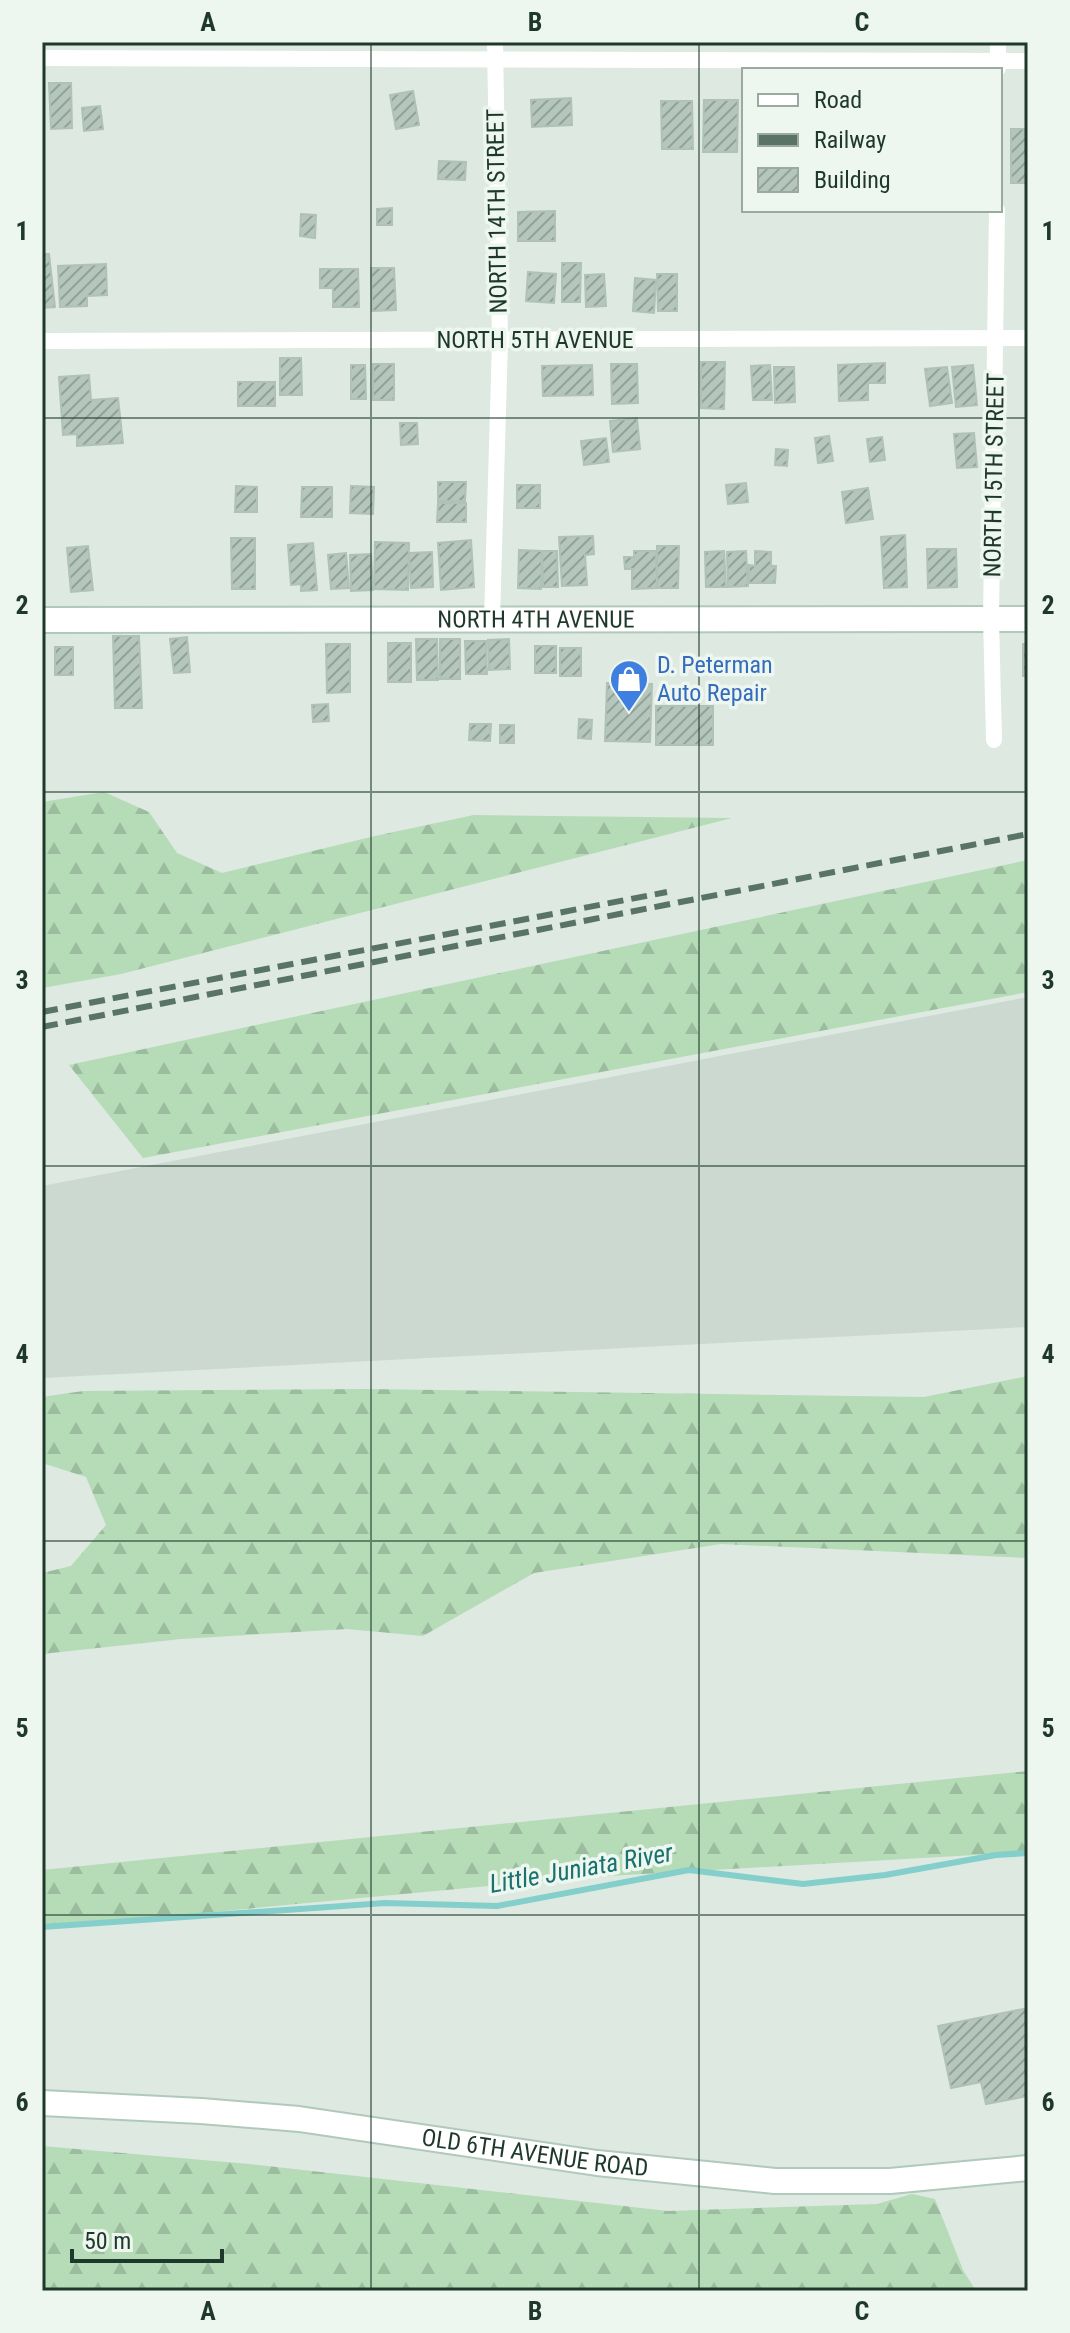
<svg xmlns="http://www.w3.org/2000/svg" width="1070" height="2333" font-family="'Roboto Condensed',sans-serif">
<defs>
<pattern id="forest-firs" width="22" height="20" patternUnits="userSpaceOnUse" patternTransform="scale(2)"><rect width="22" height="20" fill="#b5dbb7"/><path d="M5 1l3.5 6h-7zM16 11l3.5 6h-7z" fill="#9bbd9e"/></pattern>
<pattern id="building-hatch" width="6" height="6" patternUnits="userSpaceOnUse" patternTransform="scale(2)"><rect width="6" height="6" fill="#b5c6bc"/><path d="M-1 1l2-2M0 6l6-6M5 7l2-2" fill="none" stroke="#93a299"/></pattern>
</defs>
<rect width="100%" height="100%" fill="#dde9e1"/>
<path fill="#cbd9d0" d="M1028,997V1327L42,1378V1186Z"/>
<g fill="url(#forest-firs)">
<path d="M104,792L149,812L177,853L222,873L375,836L474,815L732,818L121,974L42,988V802Z"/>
<path d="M1028,860V992L143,1158L69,1065Z"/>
<path d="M1028,1376V1558L721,1544L534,1573L423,1636L347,1629L181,1639L42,1654V1573L71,1566L106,1525L86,1477L42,1463V1397L83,1391L366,1389L924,1397Z"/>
<path d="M1028,1771V1852L574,1878L42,1928V1870Z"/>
<path d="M42,2146L249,2164L668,2211L877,2204L912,2194L935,2199L963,2270L976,2291H42Z"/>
</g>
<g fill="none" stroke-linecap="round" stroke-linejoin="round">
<path stroke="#84cfcb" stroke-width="6" d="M42,1927L385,1903L497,1906L689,1870L803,1884L885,1875L996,1855L1028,1853"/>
</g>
<g fill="url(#building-hatch)" stroke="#b0c2b7" stroke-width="2">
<path d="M49,83H71L72,128L51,129Z"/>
<path d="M413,91L419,125L396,129L390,95Z"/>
<path d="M571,98L572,125L532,127L531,100Z"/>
<path d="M704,100H738L737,152H703Z"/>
<path d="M661,101H692L693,149H662Z"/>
<path d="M100,106L103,129L84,131L82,108Z"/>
<rect x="1011" y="129" width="17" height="54"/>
<path d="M439,161L466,162L465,180L438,179Z"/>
<path d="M392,208V225H377V209Z"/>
<path d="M555,211V241H518V212Z"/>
<path d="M301,214L316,215L315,238L300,236Z"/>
<path d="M42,254H49L55,307L42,308Z"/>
<path d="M562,263H581L580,302H562Z"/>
<path d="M106,264L107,295L87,296V306L60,307L58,266Z"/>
<path d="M371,268H394L396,310L372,311Z"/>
<path d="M320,269H358L359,307H333V288H320Z"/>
<path d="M528,272L556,274L554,303L526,301Z"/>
<path d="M604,274L606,306L586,307L585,275Z"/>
<path d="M657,274H677V311H658Z"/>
<path d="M635,278L656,280L654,313L633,311Z"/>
<path d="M280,358H301L302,395H280Z"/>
<path d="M701,362H725L724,409L701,408Z"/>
<path d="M885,363V383H868V400L839,401L838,365Z"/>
<rect x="373" y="364" width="21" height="36"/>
<path d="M611,364H637L638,403L612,404Z"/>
<path d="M351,365H365L366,399H351Z"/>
<path d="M592,365L593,395L543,396L542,366Z"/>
<path d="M770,365L772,400H753L751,366Z"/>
<path d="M973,365L977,405L956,407L952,367Z"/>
<path d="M774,367H794L795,402L775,403Z"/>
<path d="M947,367L952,403L930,406L925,369Z"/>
<path d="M89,375L91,400L118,398L123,443L77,446V434L63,435L59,377Z"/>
<rect x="238" y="382" width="37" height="24"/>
<path d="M637,418L640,449L613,452L610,421Z"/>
<path d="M400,423H417L418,444L401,445Z"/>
<path d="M974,433L977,467L957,468L954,434Z"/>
<path d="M829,436L833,461L818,463L815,438Z"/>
<path d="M882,437L885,460L870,462L867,439Z"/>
<path d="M606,438L609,462L584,465L581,441Z"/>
<path d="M776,449L788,450L787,466L775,465Z"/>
<path d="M438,482H466L465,501H438Z"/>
<path d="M746,483L748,502L728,504L726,485Z"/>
<rect x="517" y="485" width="23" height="23"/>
<path d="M236,486L257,487V512H235Z"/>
<path d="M351,486L374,487L373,514L350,513Z"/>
<path d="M302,487H332V517H301Z"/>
<path d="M868,488L873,519L846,523L842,492Z"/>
<path d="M438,503H466V522H437Z"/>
<path d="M905,535L907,587L884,588L881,537Z"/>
<path d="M593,536L594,554L585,555L587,585L562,586L559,537Z"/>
<path d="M231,538H255V589H232Z"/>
<path d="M471,540L474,587L441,590L438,543Z"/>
<path d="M375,542L409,543L408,590L374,589Z"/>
<path d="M313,543L317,590L301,591V584L291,585L288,545Z"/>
<path d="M88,546L93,590L71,592L67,548Z"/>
<path d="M657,546H679L678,588H657Z"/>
<path d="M927,549H956L957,587L928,588Z"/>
<path d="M519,550L542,551L541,589L518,588Z"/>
<path d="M542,551H557L558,587H543Z"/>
<path d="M634,551H656L657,588L632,589V569H625L624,557H634Z"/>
<path d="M724,551L726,587H706L705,552Z"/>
<path d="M746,551L748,586L728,587L727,552Z"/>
<path d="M755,551L771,552V566H776L775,583H749V565L755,566Z"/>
<path d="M432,552L433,587L411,588L409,553Z"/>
<path d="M346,553L349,588L331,589L328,555Z"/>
<path d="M371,554L373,590L351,591L350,555Z"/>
<path d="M113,636H139L142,708H115Z"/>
<path d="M187,637L190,672L174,673L170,639Z"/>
<path d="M416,639H437L438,680H417Z"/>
<rect x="440" y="639" width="20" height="40"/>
<path d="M509,639L510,669L489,670L488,640Z"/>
<path d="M465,641H486L487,674H466Z"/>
<rect x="388" y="643" width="23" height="39"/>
<path d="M326,644H350V692L327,693Z"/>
<rect x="1023" y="644" width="5" height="32"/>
<rect x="535" y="646" width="21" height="27"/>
<rect x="55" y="647" width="18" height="28"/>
<rect x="560" y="648" width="21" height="28"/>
<path d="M607,683L652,684L650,742L605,741Z"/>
<path d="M328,704L329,721L313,722L312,705Z"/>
<rect x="656" y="706" width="57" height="39"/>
<path d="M579,719L592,720L591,739L578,738Z"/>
<path d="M470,724H491L490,741L469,740Z"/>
<rect x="500" y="725" width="14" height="18"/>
<path d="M1028,2008V2096L986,2104L981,2082L951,2088L938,2026Z"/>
</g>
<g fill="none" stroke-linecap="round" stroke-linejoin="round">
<defs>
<g id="secondary">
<path id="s1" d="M42,620L1028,619"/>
<path id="s2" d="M42,2103L201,2111L299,2119L597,2163L775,2181H890L1028,2168"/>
</g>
</defs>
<use href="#secondary" stroke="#b0c9bb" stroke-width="28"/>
<g stroke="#fff" stroke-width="16">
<path d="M42,58L1028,61"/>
<path d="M998,68V42"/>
<path d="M42,341L1028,338"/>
<path d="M492,620L500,341L495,42"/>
<path d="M994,740L991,619L997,210"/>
</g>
<use href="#secondary" stroke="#fff" stroke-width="24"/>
<g stroke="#597467" stroke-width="6" stroke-dasharray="16 8" stroke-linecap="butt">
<path d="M42,1012L667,892"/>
<path d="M42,1027L1028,834"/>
</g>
</g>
<path fill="none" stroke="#1f382c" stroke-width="2" stroke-opacity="0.55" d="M371,42V2291M699,42V2291M42,418H1028M42,792H1028M42,1166H1028M42,1541H1028M42,1915H1028"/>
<defs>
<symbol id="shop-pin" viewBox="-11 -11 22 30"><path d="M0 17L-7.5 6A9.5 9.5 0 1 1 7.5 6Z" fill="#3f7fe0" stroke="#edf6ef"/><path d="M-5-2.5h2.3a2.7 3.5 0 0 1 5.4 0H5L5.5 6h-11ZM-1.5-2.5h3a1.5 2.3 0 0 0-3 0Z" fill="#fff"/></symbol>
</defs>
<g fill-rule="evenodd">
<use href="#shop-pin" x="607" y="657" width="44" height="60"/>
</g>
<g text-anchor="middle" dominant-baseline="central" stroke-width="7" stroke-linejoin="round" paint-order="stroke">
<g font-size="24" fill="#1f382c" stroke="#edf6ef">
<text transform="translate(497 211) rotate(-91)">NORTH 14TH STREET</text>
<text x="535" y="340">NORTH 5TH AVENUE</text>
<text transform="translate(994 475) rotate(-89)">NORTH 15TH STREET</text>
<text stroke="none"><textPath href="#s1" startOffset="494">NORTH 4TH AVENUE</textPath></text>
<text stroke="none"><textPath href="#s2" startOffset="496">OLD 6TH AVENUE ROAD</textPath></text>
</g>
<g font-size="24" fill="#366cbe" stroke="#edf6ef" text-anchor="start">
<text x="657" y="665">D. Peterman<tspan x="657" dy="28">Auto Repair</tspan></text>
</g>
<g font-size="26" font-style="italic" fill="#1a726f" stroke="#edf6ef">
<text transform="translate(581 1868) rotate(-10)">Little Juniata River</text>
</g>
</g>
<rect width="1070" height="2333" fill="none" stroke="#edf6ef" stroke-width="88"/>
<rect x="742" y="68" width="260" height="144" fill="#edf6ef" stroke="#9baaa1" stroke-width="2"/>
<rect x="758" y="94" width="40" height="12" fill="#ffffff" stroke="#9baaa1" stroke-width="2"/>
<text x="814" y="108" font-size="24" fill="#1f382c">Road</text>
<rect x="758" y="134" width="40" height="12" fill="#597467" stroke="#9baaa1" stroke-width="2"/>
<text x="814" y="148" font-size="24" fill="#1f382c">Railway</text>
<rect x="758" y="168" width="40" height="24" fill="url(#building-hatch)" stroke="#9baaa1" stroke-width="2"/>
<text x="814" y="188" font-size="24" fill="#1f382c">Building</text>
<path d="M72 2249v12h150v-12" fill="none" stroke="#1f382c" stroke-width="4"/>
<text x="84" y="2249" font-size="24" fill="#1f382c" stroke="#edf6ef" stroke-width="6" paint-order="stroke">50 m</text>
<rect x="44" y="44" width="982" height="2245" fill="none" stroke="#1f382c" stroke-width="3"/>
<g font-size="26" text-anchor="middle" font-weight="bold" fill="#1f382c">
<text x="208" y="31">A</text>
<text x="535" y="31">B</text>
<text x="862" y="31">C</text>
<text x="22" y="240">1</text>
<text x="1048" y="240">1</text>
<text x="22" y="614">2</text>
<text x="1048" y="614">2</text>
<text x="22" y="989">3</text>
<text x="1048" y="989">3</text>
<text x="22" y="1363">4</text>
<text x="1048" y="1363">4</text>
<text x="22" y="1737">5</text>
<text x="1048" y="1737">5</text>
<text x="22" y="2111">6</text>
<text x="1048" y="2111">6</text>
<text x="208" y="2320">A</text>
<text x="535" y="2320">B</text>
<text x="862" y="2320">C</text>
</g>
</svg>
